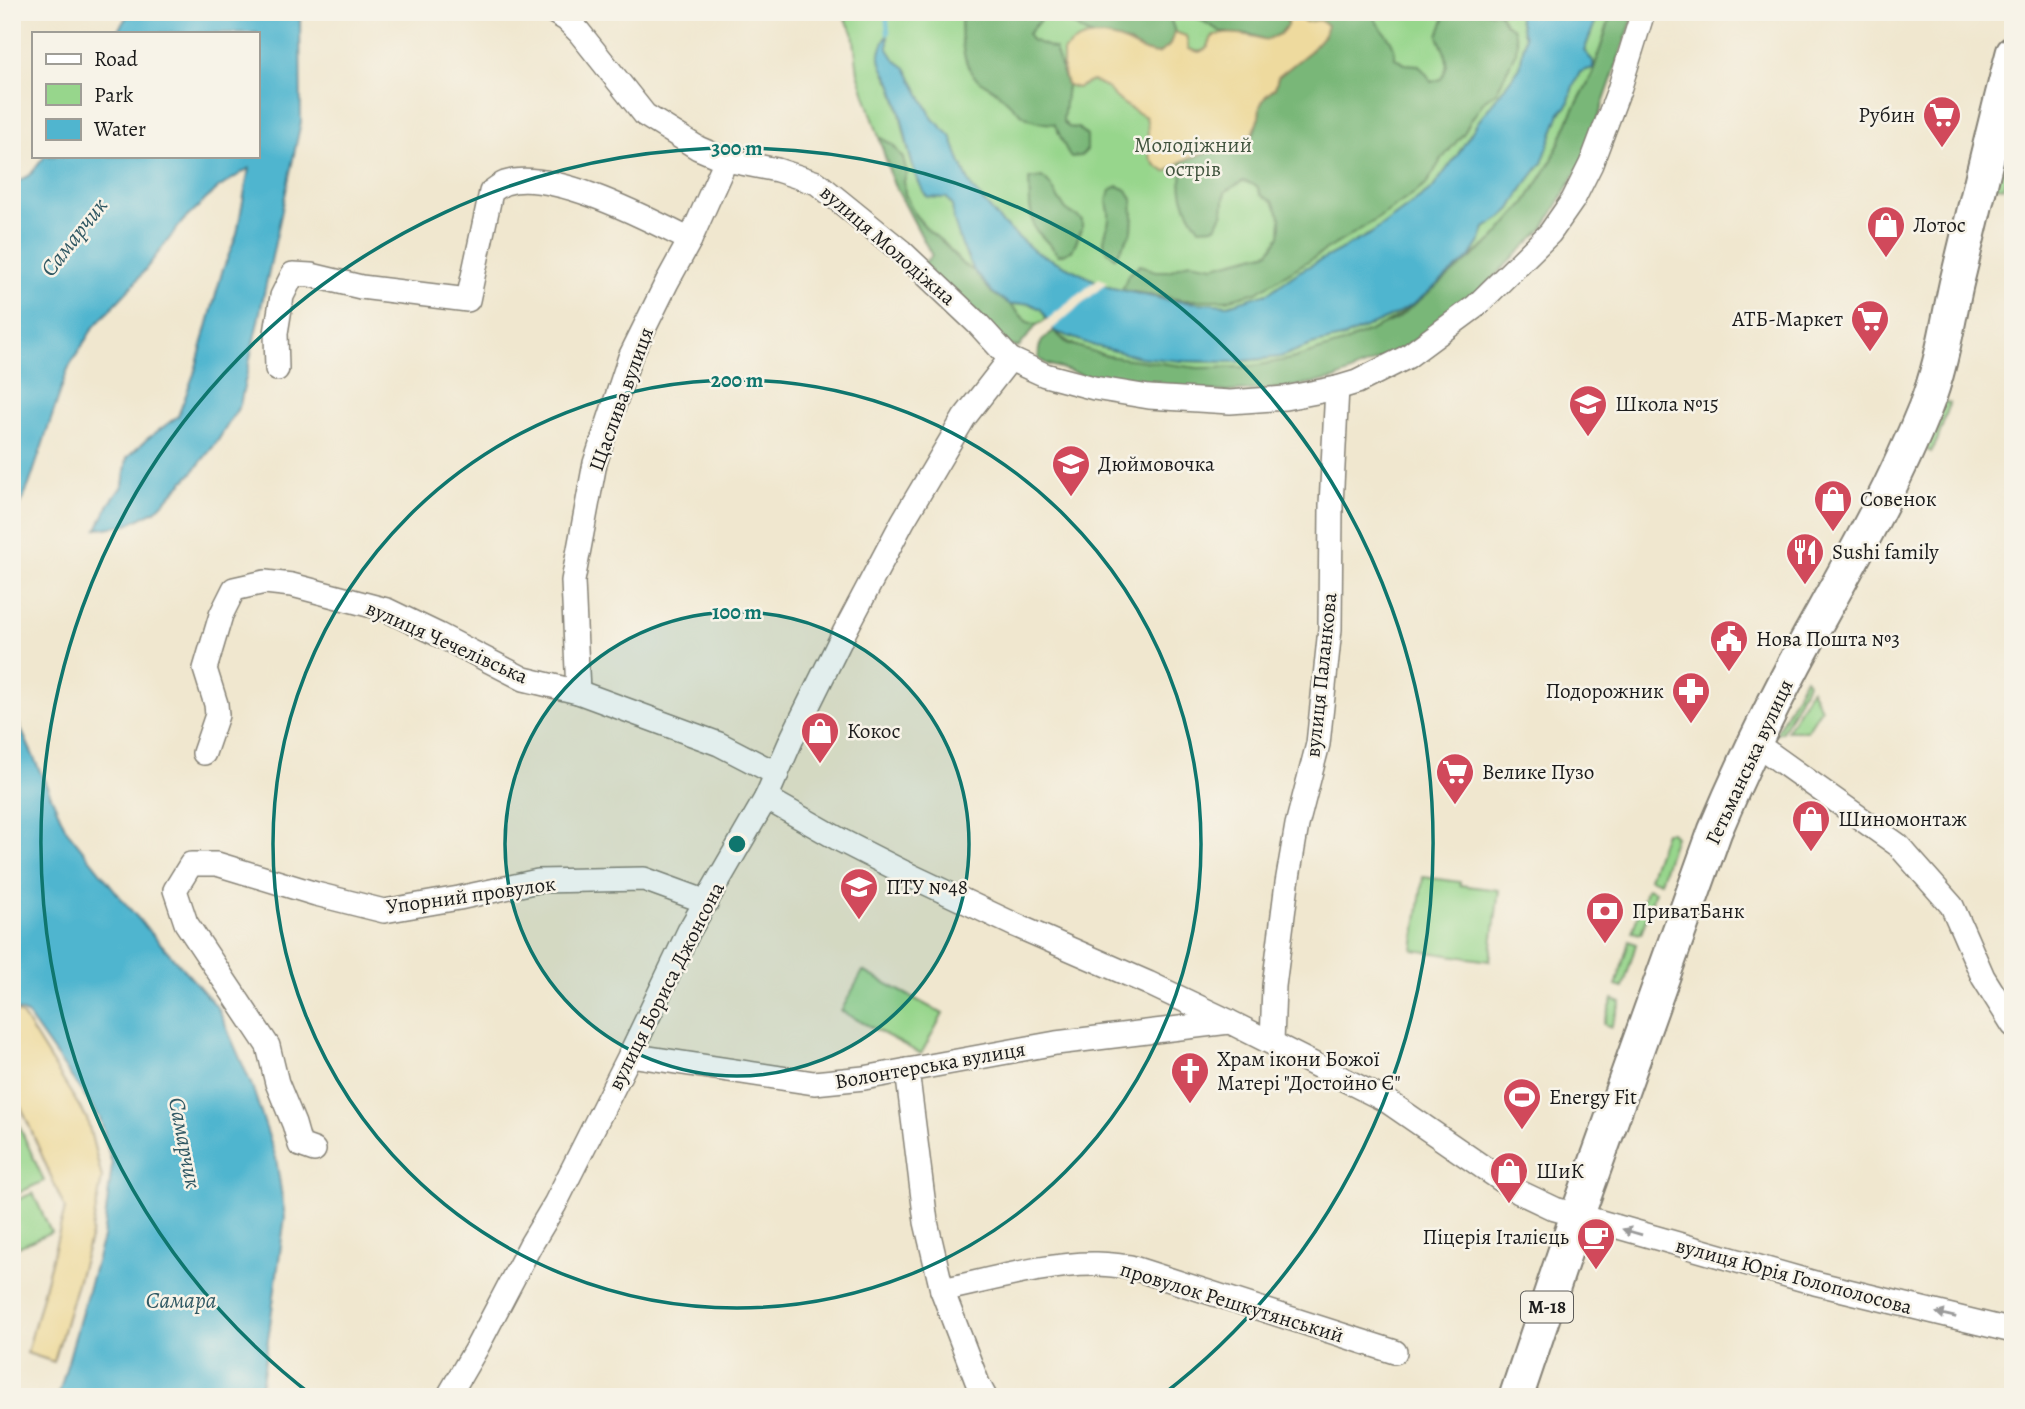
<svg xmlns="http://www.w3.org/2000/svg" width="2025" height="1409" font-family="Alegreya,serif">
<rect width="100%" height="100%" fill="#f7f3e8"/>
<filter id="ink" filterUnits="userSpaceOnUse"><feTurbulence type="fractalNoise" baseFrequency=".0143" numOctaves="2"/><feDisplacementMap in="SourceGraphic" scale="14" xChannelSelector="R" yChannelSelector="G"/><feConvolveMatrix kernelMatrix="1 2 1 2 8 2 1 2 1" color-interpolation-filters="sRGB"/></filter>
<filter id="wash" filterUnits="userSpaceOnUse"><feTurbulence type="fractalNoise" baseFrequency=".00686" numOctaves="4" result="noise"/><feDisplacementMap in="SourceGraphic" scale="28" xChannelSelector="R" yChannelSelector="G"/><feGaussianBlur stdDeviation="1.57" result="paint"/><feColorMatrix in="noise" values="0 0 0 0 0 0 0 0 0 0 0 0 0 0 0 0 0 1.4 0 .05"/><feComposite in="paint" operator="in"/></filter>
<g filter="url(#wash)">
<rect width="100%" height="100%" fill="#f0e7cf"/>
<g fill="#97d68c" stroke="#5a7954" stroke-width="2">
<path d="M844,12H1517L1525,37L1520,67L1478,122L1458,154L1432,189L1372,233L1300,271L1268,293L1228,305L1171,301L1108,287L1034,251L1002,223L972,188L961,164L951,136L933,119L906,68L895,60L888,49L887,35C885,41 880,49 880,56C880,68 888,76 892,86C905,121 906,166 927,197L947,198C957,210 956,230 962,245C965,254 970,262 974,271L962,264L945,244L929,231L915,215L905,194L904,181L893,145L879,137L858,73L853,32L846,21Z"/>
<path d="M1599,12H1612L1592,75L1571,115L1552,160L1525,203L1494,239L1470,257L1481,240L1485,228L1501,218L1511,209L1523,188L1542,163L1560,113L1568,105L1572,89L1580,72L1593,68V61L1584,52Z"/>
<path d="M2011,140L2013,141V158L2004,187L1995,186L2006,143Z"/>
<path d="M1029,303L1042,309L1047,319L1037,325L1027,322L1011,305Z"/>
<path d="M1415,303C1363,347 1265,372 1197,368C1178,367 1158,364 1138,361C1107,356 1078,353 1054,331L1095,346L1113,350L1183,361L1234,362L1280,357L1311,345L1345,337L1394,315Z"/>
<path d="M1944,402L1950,403L1937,441L1931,452L1923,447Z"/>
<path d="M1805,678L1808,682L1782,732L1775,735Z"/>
<path d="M1811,689L1821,709L1807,731H1787Z"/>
<path d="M1665,832H1671L1675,836L1660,882L1649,878Z"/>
<path d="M1423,877L1460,882V885L1499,890L1490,961L1413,950Z"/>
<path d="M1647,888L1655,891L1641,934L1632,932Z"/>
<path d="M1629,941L1636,944L1623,988L1616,986Z"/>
<path d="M863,971L943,1014L921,1054L841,1011Z"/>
<path d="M1613,999L1621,1002L1611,1027L1604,1024Z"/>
<path d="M12,1110L44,1181L12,1196Z"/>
<path d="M33,1193L51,1232L12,1250V1202Z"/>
</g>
<g fill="#79b778" stroke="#4a6a4a" stroke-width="2">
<path d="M962,12H1050L1051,15L1041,19L1028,34L1031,40L1055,49L1067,85L1063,121L1068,127L1078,128L1087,136V150L1081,156L1071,157C1063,147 1061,135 1054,124C1021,122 1021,112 998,93C991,87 981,83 975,77C961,62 960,31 962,12Z"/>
<path d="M1071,12H1168L1175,32L1169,46L1158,54C1142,52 1140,48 1127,42C1115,38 1104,38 1093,36C1084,34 1076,27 1069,21Z"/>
<path d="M1191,12H1288L1287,26L1280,34L1266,40L1249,34L1235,35L1222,32L1192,15Z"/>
<path d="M1316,12H1383L1374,18C1382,32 1397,41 1395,58L1405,64L1419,65L1428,76L1431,82L1441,79C1453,59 1444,55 1438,36L1444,19L1441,12H1499L1505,23L1513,28L1517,41L1516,52L1497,91L1485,100L1471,120L1464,133L1441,160L1426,185L1374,221L1257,292L1227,300H1183L1122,290L1128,275L1140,265L1155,271H1169L1190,262L1214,266L1269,252L1280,236L1281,218L1273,202L1261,195L1257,186L1243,181L1225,192L1223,212L1216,227L1199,228C1183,207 1178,188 1183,161L1253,135L1259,117L1260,106L1265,97L1275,88L1278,77L1309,52L1326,25L1319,20Z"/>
<path d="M1612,12H1635L1583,161L1544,228L1471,299L1403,349L1335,379L1285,388L1227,392L1105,382L1047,364L1039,359C1037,345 1042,338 1054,331L1067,343L1107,356L1198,368L1248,367L1291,359L1343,343L1398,318L1494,239L1525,203L1552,160L1571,115L1592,75Z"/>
<path d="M879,137L893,145L903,158L907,173L904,181L905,194L915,215L929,231L945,244L962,264L974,271L992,293L1011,305L1027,322L1037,325L1019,347L1007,346L920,266L932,256L892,180Z"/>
<path d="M1042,177C1056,187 1056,200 1067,210C1072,214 1077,215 1082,220V229L1072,251L1059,255L1034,228L1030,206L1029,179Z"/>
<path d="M1118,186L1127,190L1132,199L1133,216L1132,231L1115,258C1095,242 1108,236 1109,218C1110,205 1104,207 1110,190Z"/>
</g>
<g fill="#eeda9e" stroke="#857b5d" stroke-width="2">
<path d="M1288,13L1306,22L1319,20L1327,25L1324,35L1309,52L1278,77L1275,88L1265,97L1260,106L1259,117L1249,142L1240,148L1203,153L1183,161L1166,172C1137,157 1153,141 1146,117C1137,112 1128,108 1120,101C1107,90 1110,87 1092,81L1077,88L1067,85L1063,69V51C1082,33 1102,33 1126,42C1140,48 1142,52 1158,54L1169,46L1175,32L1186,36L1189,49L1199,52L1207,49L1212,37C1227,30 1250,35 1266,40L1280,34L1287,26Z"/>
<path d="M12,1009L23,1016L87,1119L102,1178L91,1235L54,1362L27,1353L65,1209L12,1086Z"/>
</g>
<g fill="#50b5cf" stroke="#366876" stroke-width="2">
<path d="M130,12H300L301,122L240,405L217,442L192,473L155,511L127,525L97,529L109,504L123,485L127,458L147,439L178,416L195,371L222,272L237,234L249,168L217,189L183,221L134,284L93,328L68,369L29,485L12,523V185L30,175L45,156H257V33H116Z"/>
<path d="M1517,12H1599L1584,51L1593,61V68L1580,72L1572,89L1568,105L1560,113L1542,163L1523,188L1511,209L1501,218L1485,228L1481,240L1470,257L1415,303L1394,315L1345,337L1311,345L1280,357L1234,362L1183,361L1140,357L1095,346L1054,331L1041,309L1029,303L1011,305L993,293L974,271L962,246L954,221L952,205L947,198L927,197C905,164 907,120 891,83C887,73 879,66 880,54C881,47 885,40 888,33V49L895,60L906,68L933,119L951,136L961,164L972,188L1002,223L1034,251L1108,287L1171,301L1228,305L1268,293L1300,271L1372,233L1432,189L1458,154L1478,122L1520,67L1525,37Z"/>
<path d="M12,709L66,829L129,908L218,1008L252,1086L276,1158L285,1217L260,1397H58L103,1237L112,1165L100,1118L27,1014L12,1008Z"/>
</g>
<path fill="#f0e7cf" d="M1099,278L1108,282L1050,331L1044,322Z"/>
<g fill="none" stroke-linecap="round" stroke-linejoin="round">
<path stroke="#50b5cf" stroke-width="4.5" d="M886,12L888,33"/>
</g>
</g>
<g filter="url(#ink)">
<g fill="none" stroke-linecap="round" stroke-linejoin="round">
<defs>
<g id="minor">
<path d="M554,12L567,20L579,32L645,115L698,148L726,160L777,170L817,183L901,251L979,325L1010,359L1045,375L1094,388L1149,397L1230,402L1285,398L1337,388L1357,382L1407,357L1476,306L1550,233L1573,200L1591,164L1619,90L1643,12"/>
<path d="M277,369L276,333L282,296L293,274L311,275L361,287L468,300L491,192C495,189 500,185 505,183C552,168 648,219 690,240"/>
<path d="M578,692L573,581L595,463L630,357L667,282L690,240L726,160"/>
<path d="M1755,743L1898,845L1952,906L1983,977L2013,1025"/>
<path d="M204,753L217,715L216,704L205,669L221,615L234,589L265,582L292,585L387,610L439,635L524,679L578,692L719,744L777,774"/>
<path d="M766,798L842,841L905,873L1015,925L1148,983L1230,1022L1387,1101L1519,1192L1555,1209L1815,1283L2013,1331"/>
<path d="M1272,1042L1274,986L1287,883L1297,825L1318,744L1330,629L1331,505L1337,388"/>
<path d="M630,1055L814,1083L864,1078L1056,1043L1229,1022"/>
<path d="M907,1070L926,1222L942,1290L978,1384L985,1397"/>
<path d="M314,1150L300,1145L294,1124L277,1083L268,1046L186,923L175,890L191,864H217L316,894L384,911L459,898L538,881L644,879L707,902"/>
<path d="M942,1290C990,1280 1048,1263 1097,1264C1108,1264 1119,1266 1130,1267L1395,1352"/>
<path d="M448,1397L476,1349L530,1246L555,1204L630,1055L689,931L766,798L793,736L845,631L903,521L964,418L1010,359"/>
</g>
<path id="highway" d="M1516,1397L1577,1216L1715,831C1743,764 1775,699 1810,635C1851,561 1893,488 1925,408C1941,369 1947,326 1956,285C1975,208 1993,130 2013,53"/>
</defs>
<use href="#minor" stroke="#868276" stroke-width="26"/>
<use href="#highway" stroke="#868276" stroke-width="37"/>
<use href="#minor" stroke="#fff" stroke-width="23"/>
<use href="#highway" stroke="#fff" stroke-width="33"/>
</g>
<defs><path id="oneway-solid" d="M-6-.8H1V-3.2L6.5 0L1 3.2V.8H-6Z" transform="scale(1.75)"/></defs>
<g fill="#999">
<use href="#oneway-solid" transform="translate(1632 1232) rotate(-164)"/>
<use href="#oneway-solid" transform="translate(1946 1315) rotate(-167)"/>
</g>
</g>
<circle cx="737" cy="844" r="232" fill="#0f766e" fill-opacity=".12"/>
<g fill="none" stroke="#0f766e" stroke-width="3.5">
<circle cx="737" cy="844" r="232"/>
<circle cx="737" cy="844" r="464"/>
<path d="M313 1396A696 696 0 1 1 1161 1396"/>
</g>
<defs>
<symbol id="supermarket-pin" viewBox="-11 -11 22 30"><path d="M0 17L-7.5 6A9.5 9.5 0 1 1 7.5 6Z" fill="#d1495b" stroke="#f7f3e8"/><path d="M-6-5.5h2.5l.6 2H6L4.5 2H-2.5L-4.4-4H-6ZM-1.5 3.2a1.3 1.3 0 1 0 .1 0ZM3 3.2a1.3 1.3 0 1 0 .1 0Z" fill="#fff"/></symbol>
<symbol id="shop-pin" viewBox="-11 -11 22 30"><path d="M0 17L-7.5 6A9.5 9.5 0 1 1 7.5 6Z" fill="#d1495b" stroke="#f7f3e8"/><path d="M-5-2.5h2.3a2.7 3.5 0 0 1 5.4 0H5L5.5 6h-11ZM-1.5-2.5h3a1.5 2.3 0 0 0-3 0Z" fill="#fff"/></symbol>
<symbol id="school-pin" viewBox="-11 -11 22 30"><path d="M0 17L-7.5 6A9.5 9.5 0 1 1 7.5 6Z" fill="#d1495b" stroke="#f7f3e8"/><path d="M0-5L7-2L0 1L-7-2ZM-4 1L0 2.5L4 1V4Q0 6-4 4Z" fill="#fff"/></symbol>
<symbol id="restaurant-pin" viewBox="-11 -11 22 30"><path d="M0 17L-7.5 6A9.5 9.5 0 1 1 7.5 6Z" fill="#d1495b" stroke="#f7f3e8"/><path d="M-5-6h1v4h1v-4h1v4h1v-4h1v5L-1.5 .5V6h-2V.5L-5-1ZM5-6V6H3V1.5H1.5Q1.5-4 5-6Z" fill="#fff"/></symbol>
<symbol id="civic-pin" viewBox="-11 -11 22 30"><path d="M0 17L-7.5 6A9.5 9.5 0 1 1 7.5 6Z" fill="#d1495b" stroke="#f7f3e8"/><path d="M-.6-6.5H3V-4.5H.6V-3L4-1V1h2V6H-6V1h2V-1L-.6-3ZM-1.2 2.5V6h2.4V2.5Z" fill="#fff"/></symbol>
<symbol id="pharmacy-pin" viewBox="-11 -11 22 30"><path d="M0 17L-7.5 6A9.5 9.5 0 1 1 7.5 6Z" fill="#d1495b" stroke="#f7f3e8"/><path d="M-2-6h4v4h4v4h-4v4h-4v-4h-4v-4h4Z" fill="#fff"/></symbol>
<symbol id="university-pin" viewBox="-11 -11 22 30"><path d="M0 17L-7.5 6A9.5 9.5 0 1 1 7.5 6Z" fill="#d1495b" stroke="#f7f3e8"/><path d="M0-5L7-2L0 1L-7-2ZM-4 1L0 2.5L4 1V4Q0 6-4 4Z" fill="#fff"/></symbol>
<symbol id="bank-pin" viewBox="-11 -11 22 30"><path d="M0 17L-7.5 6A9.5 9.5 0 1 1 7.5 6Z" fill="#d1495b" stroke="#f7f3e8"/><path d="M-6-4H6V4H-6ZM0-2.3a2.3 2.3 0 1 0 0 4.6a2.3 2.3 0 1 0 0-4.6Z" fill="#fff"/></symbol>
<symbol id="church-pin" viewBox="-11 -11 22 30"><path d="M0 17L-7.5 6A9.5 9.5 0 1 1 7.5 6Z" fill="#d1495b" stroke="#f7f3e8"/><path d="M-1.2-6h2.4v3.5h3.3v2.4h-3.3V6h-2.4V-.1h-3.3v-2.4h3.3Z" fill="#fff"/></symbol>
<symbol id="stadium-pin" viewBox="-11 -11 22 30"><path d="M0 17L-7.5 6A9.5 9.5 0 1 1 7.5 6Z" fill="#d1495b" stroke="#f7f3e8"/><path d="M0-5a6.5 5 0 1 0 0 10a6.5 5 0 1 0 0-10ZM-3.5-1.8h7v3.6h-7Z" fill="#fff"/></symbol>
<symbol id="cafe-pin" viewBox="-11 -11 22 30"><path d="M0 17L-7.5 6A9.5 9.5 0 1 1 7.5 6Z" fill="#d1495b" stroke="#f7f3e8"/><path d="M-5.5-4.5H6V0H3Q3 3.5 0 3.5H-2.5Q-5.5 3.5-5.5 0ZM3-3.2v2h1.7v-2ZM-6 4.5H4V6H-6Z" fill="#fff"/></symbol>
</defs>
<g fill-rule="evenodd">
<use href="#supermarket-pin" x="1920" y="93" width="44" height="60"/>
<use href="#shop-pin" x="1864" y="203" width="44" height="60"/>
<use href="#supermarket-pin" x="1848" y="297" width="44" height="60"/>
<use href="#school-pin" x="1566" y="382" width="44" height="60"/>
<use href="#school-pin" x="1049" y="442" width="44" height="60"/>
<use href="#shop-pin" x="1811" y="477" width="44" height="60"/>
<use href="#restaurant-pin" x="1783" y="530" width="44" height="60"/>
<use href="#civic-pin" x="1707" y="617" width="44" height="60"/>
<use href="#pharmacy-pin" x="1669" y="669" width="44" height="60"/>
<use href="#shop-pin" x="798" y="709" width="44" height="60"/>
<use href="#supermarket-pin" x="1433" y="750" width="44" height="60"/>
<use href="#shop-pin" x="1789" y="797" width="44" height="60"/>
<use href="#university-pin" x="837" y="865" width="44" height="60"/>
<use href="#bank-pin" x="1583" y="889" width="44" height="60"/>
<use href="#church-pin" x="1168" y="1049" width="44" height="60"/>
<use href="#stadium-pin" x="1500" y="1075" width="44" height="60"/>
<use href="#shop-pin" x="1487" y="1149" width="44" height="60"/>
<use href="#cafe-pin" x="1574" y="1215" width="44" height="60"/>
</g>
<g text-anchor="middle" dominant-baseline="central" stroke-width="5" stroke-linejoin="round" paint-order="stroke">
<rect fill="#f7f3e8" stroke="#5e5c59" stroke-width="2" x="1521" y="1291.5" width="52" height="31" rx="5"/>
<g font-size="19" font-weight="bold" fill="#1c1c1c">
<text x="1547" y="1307">М-18</text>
</g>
<g font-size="21" fill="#1c1c1c" stroke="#f7f3e8" text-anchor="start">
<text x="1915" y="115" text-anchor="end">Рубин</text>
<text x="1913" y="225">Лотос</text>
<text x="1843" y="319" text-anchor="end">АТБ-Маркет</text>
<text x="1615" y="404">Школа №15</text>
<text x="1098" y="464">Дюймовочка</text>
<text x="1860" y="499">Совенок</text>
<text x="1832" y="552">Sushi family</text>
<text x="1756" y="639">Нова Пошта №3</text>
<text x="1664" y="691" text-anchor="end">Подорожник</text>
<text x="847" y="731">Кокос</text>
<text x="1482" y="772">Велике Пузо</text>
<text x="1838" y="819">Шиномонтаж</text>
<text x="886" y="887">ПТУ №48</text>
<text x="1632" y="911">ПриватБанк</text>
<text x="1217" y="1059">Храм ікони Божої<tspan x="1217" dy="24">Матері "Достойно Є"</tspan></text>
<text x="1549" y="1097">Energy Fit</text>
<text x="1536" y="1171">ШиК</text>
<text x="1569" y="1237" text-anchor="end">Піцерія Італієць</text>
</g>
<g font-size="21" fill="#41543e" stroke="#f7f3e8">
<text x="1193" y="145">Молодіжний<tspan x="1193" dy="24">острів</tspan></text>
</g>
<g font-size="21" fill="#1c1c1c" stroke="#f7f3e8">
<text transform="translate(888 245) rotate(41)">вулиця Молодіжна</text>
<text transform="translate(621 399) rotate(-70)">Щаслива вулиця</text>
<text transform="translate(447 642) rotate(24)">вулиця Чечелівська</text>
<text transform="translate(1321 675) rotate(-84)">вулиця Паланкова</text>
<text transform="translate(1749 762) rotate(-65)">Гетьманська вулиця</text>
<text transform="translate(471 895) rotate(-8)">Упорний провулок</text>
<text transform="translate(666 986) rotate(-63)">вулиця Бориса Джонсона</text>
<text transform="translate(930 1065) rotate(-10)">Волонтерська вулиця</text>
<text transform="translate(1794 1276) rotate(15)">вулиця Юрія Голополосова</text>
<text transform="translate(1232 1302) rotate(17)">провулок Решкутянський</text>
</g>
<g font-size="23" font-style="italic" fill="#315964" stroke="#f7f3e8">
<text transform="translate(74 237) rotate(-52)">Самарчик</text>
<text transform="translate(185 1143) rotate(79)">Самарчик</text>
<text x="181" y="1300">Самара</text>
</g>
</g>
<circle cx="737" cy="844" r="10" fill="#0f766e" stroke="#f7f3e8" stroke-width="3.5"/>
<g font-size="21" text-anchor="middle" font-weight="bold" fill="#0f766e" stroke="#f7f3e8" stroke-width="5" stroke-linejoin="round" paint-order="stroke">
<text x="737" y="155">300 m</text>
<text x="737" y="387">200 m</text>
<text x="737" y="619">100 m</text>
</g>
<rect width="2025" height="1409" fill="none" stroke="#f7f3e8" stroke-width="42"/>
<rect x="32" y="32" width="228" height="126" fill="#f7f3e8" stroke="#9f9d96" stroke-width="2"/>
<rect x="46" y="54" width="35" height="10" fill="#ffffff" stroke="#9f9d96" stroke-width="2"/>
<text x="94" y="66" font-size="21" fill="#1c1c1c">Road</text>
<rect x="46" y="84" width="35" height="21" fill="#97d68c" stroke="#9f9d96" stroke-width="2"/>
<text x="94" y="102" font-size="21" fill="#1c1c1c">Park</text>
<rect x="46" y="119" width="35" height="21" fill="#50b5cf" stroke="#9f9d96" stroke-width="2"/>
<text x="94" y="136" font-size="21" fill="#1c1c1c">Water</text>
</svg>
